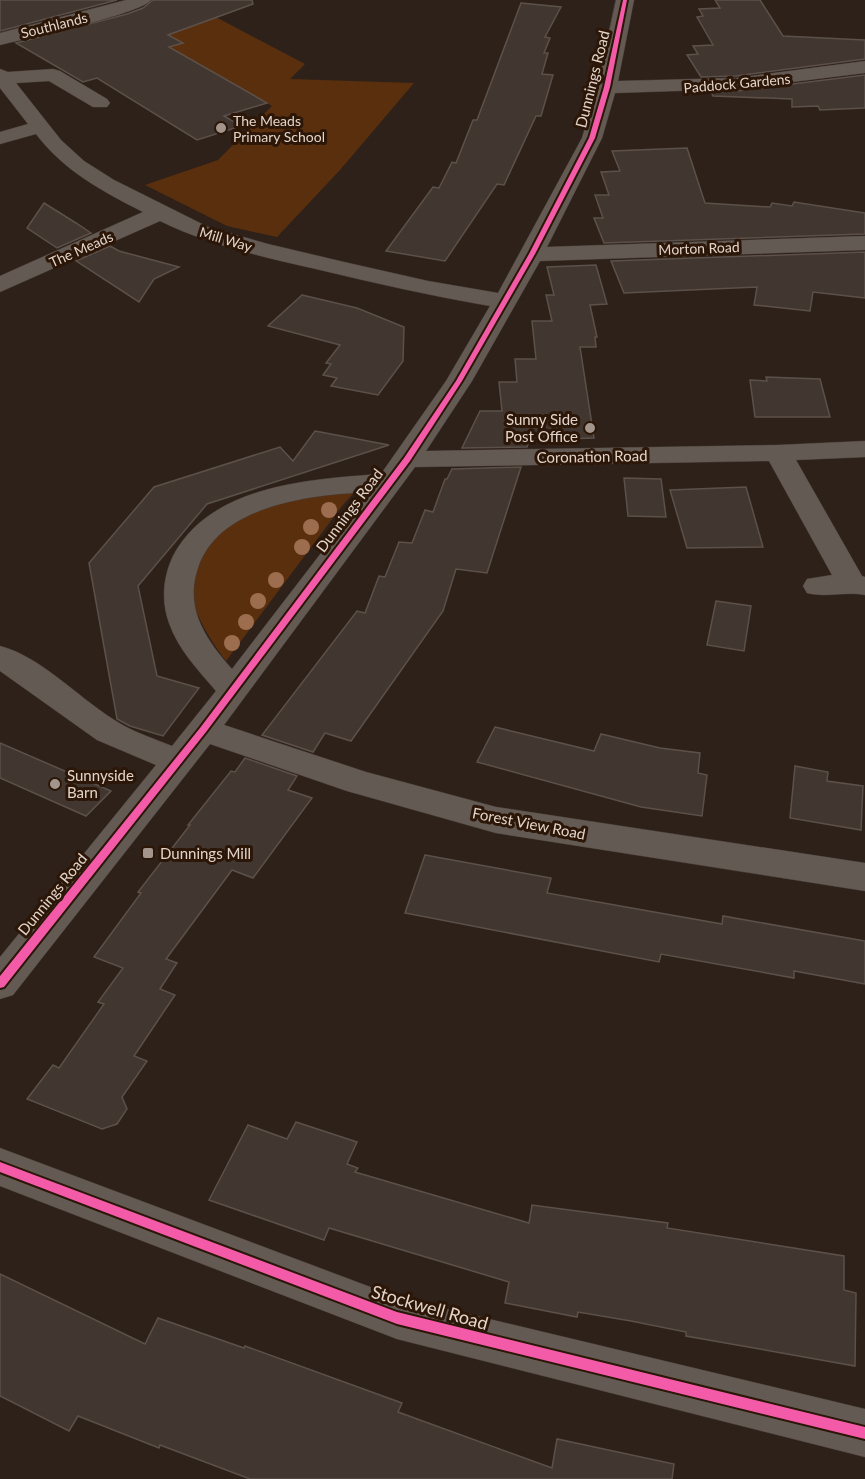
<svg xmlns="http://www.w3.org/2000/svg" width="865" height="1479" font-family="Lato,sans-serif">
<rect width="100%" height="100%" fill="#2e2119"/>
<g fill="#5a2f0e">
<path d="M210,14L305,64L290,79L414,83L340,170L277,237L227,226L145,185L218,160L272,106L236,85L152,52L183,43L159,30Z"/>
<path d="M359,487L342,506L226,661C204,631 194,613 187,576L219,529L254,511L290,499Z"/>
</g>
<g fill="#423730" stroke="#5c514a" stroke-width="1.5">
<path d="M0,0H117L0,31Z"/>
<path d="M153,0H252L253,4L168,35L183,43L169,47L267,103L224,116L241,126L197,140L97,78L83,82L16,43L127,14L143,8Z"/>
<path d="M715,0H760L783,36L865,40V59L736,76L701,77L687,55L698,54L693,46L713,45L697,17L703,16L699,9L720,8Z"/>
<path d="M521,3L561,7L545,37L550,38L544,53H548L542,74L553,75L541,116H536L504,185L497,184L445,261L386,251L433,187L439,188L452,162L456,163L473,120H477Z"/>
<path d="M865,75V108L820,110L818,106L792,107V99L713,96L711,92L736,91Z"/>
<path d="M687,148L705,203L770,207L772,203L792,206L794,202L865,213V234L604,243L594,218H603L595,195H609L601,172L620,171L612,151Z"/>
<path d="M44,203L76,223L91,233L57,248L27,228Z"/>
<path d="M110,246L119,251L179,267L154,279L139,302L76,261Z"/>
<path d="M865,252V298L813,292L810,311L754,305L757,287L624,293L611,261Z"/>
<path d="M596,265L607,304L590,305L597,337H595L596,347H580L594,438L529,440L527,447L462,448L480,411H502L499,382H517L515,359H536L532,321H552L546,295H554L547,267Z"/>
<path d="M302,295L357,308L404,327L403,361L378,395L331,386L337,378L323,375L331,364L326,363L340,345L268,326Z"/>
<path d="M766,377L820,379L830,417H755L750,380L767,381Z"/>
<path d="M315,431L389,445L207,504L138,586L157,676L199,688L163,736L130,726L117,719L89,563L154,487L280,447L293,461Z"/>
<path d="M521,467L487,573L456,569L443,611L351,741L325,733L313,752L262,735L357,611L365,613L379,576L385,577L399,542L412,543L425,510L433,512L445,479H447L452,469Z"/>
<path d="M624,478L661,479L666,517L628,516Z"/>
<path d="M746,487L763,547L687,548L670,490Z"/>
<path d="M716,601L751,606L744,651L707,645Z"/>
<path d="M495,727L594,751L601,734L660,748L700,753L698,773L707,775L702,816L641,807L477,762Z"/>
<path d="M0,743L111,791L86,816L0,778Z"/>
<path d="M245,758L297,776L288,790L312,798L253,878L232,870L166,959L177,963L160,989L175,995L134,1056L147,1061L122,1097L127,1109L117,1124L102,1129L27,1099L53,1065L59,1068L104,1004L98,1002L123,968L94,957L141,893L138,892L190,825H188L231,771L235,772Z"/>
<path d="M795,766L828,772L827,781L863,786L861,830L790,818Z"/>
<path d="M425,855L551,878L547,893L722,924L723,916L865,941V984L794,971V978L661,954L659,962L405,913Z"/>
<path d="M296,1122L357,1142L347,1164L358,1168L355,1172L529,1223L532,1205L668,1223L667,1228L844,1256V1290L856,1293L855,1366L686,1336V1332L631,1321L578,1312L577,1317L505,1303L509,1282L329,1228L324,1240L209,1200L248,1125L287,1139Z"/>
<path d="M0,1274L145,1344L158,1318L244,1348L245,1346L402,1403L398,1412L552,1468L557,1439L674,1464L672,1479H250L160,1445L159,1448L78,1416L69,1431L0,1396Z"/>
</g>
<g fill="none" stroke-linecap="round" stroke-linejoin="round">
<defs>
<g id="minor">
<path d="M126,0H151C141,14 24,39 0,45V33Z"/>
<path d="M616,0H634L618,81L736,78L865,61V73L736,89L615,93L602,138L547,247L865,236V250L540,261L472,381L426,451L778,445L865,441V457L796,460L862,576L865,577V595C846,591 827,598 807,593L803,586L807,579L832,575L769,461L415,467L224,725L366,772L496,807L865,863V891L496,833L347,791L210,744L13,995L0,999V957L156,765L97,740L0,671V646C43,657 82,702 121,724C136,733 155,739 172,746L216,691C198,670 178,649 169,623C161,601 163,577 173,556C210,485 311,479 381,474L446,381L490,306C432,296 374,283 316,269C263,257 209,245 160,221L0,292V276L143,212C102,191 64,171 36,134L0,144V132L28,124L0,88V69L8,72L53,69L60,71L107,99L110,103L107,107H93L49,81L16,83L61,140L84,161L114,180L208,227L268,244L344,262L428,281L498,293L582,138L597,87ZM368,492L232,669C207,641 185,610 197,571C216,505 310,495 368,492Z"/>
<path d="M0,1148L397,1297L865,1409V1457L397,1339L0,1186Z"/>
</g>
</defs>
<use href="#minor" stroke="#463b35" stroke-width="1"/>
<use href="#minor" fill="#645a54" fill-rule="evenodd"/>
<defs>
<g id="cycleway">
<path d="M623,0H627L610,87L595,138L535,254L462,381L410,461L206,732L4,987L0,988V976L200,728L404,458L456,381L529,254L589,138L604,87Z"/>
<path d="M0,1162L397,1312L865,1427V1439L397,1324L0,1172Z"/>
</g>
</defs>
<use href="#cycleway" stroke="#2b1607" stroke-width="4"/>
<use href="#cycleway" fill="#f35aa7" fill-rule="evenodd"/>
</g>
<g fill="#9c6d4e">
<circle cx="329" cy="510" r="8"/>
<circle cx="311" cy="527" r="8"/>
<circle cx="302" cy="547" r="8"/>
<circle cx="276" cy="580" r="8"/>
<circle cx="258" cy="601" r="8"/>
<circle cx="246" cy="622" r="8"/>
<circle cx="232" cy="643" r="8"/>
</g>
<g fill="#a4958c" stroke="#2b1607" stroke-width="2">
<circle cx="221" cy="128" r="6"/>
<circle cx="590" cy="428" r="6"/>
<circle cx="55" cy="784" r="6"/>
<rect x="142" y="847" width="12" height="12" rx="3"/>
</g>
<g text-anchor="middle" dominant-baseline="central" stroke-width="6" stroke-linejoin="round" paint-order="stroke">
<g font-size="14" fill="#e3d4ca" stroke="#2b1607">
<text transform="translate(54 25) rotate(-14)">Southlands</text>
<text transform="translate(737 83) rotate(-5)">Paddock Gardens</text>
<text transform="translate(226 239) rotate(17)">Mill Way</text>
<text transform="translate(699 248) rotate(-2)">Morton Road</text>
<text transform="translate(81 249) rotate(-24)">The Meads</text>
</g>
<g font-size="14" fill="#e3d4ca" stroke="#2b1607" text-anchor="start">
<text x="233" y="120">The Meads<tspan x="233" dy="16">Primary School</tspan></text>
</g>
<g font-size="15" fill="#e3d4ca" stroke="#2b1607">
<text transform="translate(592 79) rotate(-76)">Dunnings Road</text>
<text transform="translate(592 456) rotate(-1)">Coronation Road</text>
<text transform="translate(349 510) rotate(-53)">Dunnings Road</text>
<text transform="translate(529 823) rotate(11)">Forest View Road</text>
<text transform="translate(52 894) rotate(-51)">Dunnings Road</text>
</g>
<g font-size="15" fill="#e3d4ca" stroke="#2b1607" text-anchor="start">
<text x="578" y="419" text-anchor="end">Sunny Side<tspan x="578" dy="17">Post Office</tspan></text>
<text x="67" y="775">Sunnyside<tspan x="67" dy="17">Barn</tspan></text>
<text x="160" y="853">Dunnings Mill</text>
</g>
<g font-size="18" fill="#e3d4ca" stroke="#2b1607">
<text transform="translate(430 1307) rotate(16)">Stockwell Road</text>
</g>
</g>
</svg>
